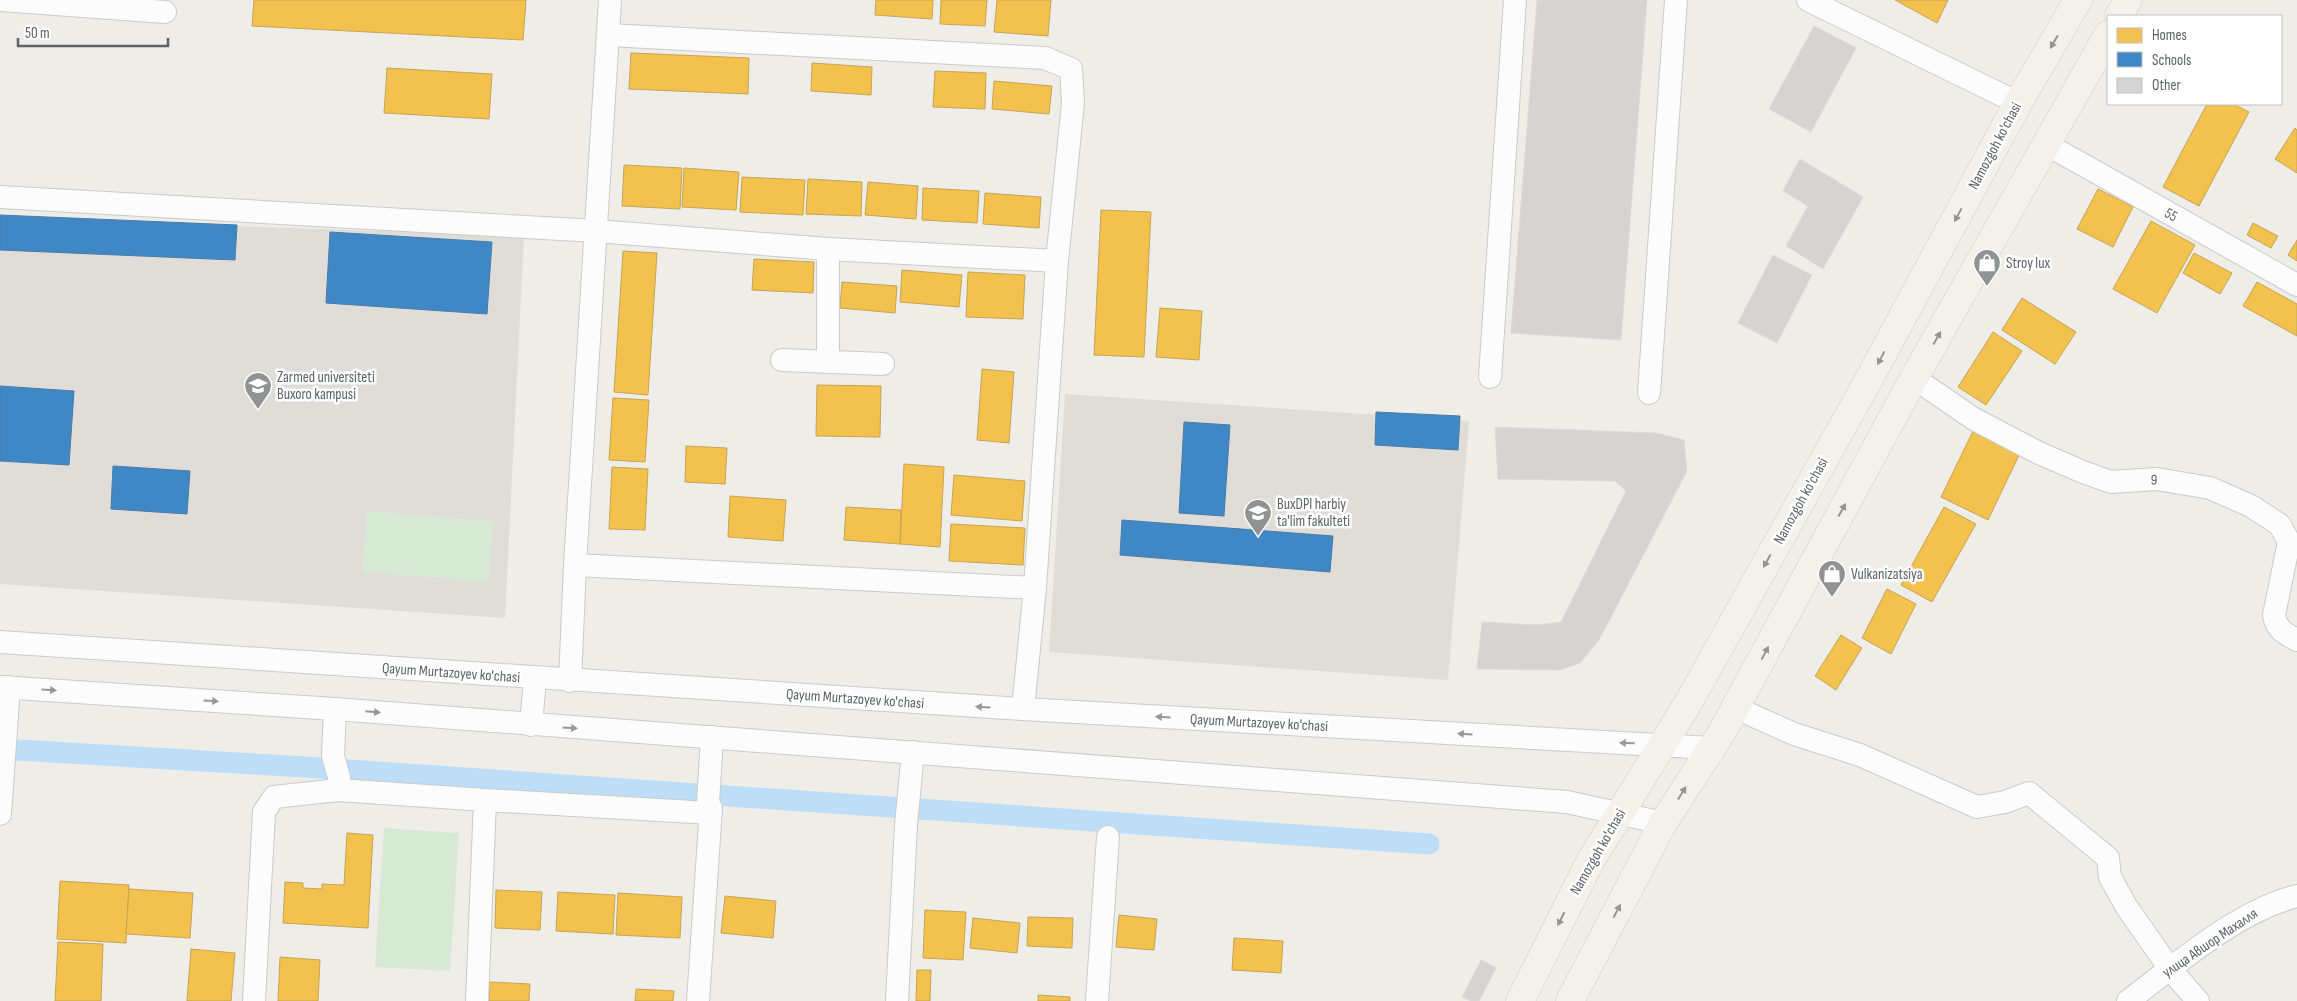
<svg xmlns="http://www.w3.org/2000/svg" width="2297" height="1001" font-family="'Sofia Sans Condensed',sans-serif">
<rect width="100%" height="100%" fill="#eeede8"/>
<g fill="#e0ddd8">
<path d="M0,218L524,236L505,618L0,584Z"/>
<path d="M1065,394L1469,421L1448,680L1049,652Z"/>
</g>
<g fill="#d7e9d4">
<path d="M367,511L493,521L489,582L362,572Z"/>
<path d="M384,828L459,833L450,971L375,967Z"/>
</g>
<g fill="#f2c14e" stroke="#c6a455">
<path d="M254,0H526L523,40L252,26Z"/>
<path d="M876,0H933L932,19L875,15Z"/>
<path d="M941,0H987L985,26L940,24Z"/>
<path d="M997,0H1051L1048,36L994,32Z"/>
<path d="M1895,0H1948L1937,23Z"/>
<path d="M631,53L749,58L748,94L629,89Z"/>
<path d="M812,63L872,67L871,95L811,91Z"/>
<path d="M387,68L492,74L489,119L384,113Z"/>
<path d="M935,71L986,73L985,109L933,107Z"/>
<path d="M994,81L1052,86L1049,114L992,109Z"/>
<path d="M2207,104H2233L2249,112L2199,206L2163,187Z"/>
<path d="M2295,128L2297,130V173L2275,159Z"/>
<path d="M624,165L682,168L680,209L622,206Z"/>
<path d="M684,168L739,172L736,210L682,207Z"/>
<path d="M742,177L805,180L803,215L740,212Z"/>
<path d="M808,179L862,182L861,216L806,214Z"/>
<path d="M868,182L918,186L916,219L865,215Z"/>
<path d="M923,188L979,191L977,223L922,220Z"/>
<path d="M2098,189L2133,207L2113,247L2077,229Z"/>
<path d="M985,193L1041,197L1039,228L983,224Z"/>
<path d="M1101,210L1151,212L1144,357L1094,355Z"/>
<path d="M2151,221L2195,245L2157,313L2113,289Z"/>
<path d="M2253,223L2278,236L2271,248L2247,235Z"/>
<path d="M2297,240V261L2288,255Z"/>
<path d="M623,251L657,253L648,395L614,392Z"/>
<path d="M2194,253L2232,273L2220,294L2183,273Z"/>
<path d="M754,259L814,262L813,293L752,290Z"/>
<path d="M902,270L962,275L959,307L900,302Z"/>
<path d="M968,272L1025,275L1023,319L966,317Z"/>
<path d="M842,282L897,286L895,313L840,308Z"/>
<path d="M2257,282L2297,304V336L2243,306Z"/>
<path d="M2022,298L2076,332L2055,364L2002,330Z"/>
<path d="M1160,308L1202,311L1199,360L1156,357Z"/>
<path d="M1993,332L2022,351L1986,405L1958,387Z"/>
<path d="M982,369L1014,372L1009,443L977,440Z"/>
<path d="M817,385L881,386L880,437L816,436Z"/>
<path d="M613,398L649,400L645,462L609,460Z"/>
<path d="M1974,429L2021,451L1988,520L1941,497Z"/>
<path d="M686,446L727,448L725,484L685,482Z"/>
<path d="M904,464L944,467L940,547L900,544Z"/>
<path d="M612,467L648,469L645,530L609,529Z"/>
<path d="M954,475L1025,481L1022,521L951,515Z"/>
<path d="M730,496L786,500L783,541L728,537Z"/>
<path d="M846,507L901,510L900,544L844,540Z"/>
<path d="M1944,507L1976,524L1932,602L1901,585Z"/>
<path d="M951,524L1025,528L1023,565L949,561Z"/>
<path d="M1887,589L1916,604L1891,654L1862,638Z"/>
<path d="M1841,635L1862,648L1836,690L1815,676Z"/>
<path d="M347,833L373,835L368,928L283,923L285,882L303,883V888L322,889V884L344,885Z"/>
<path d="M60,881L129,885L126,943L57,939Z"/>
<path d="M129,889L193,893L190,938L126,934Z"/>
<path d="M496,890L542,892L540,930L495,928Z"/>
<path d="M558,892L615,895L613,934L556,931Z"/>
<path d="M618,893L682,897L680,938L616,935Z"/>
<path d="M725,896L776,901L773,938L721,933Z"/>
<path d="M925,910L966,912L963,960L923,958Z"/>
<path d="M1119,915L1157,919L1154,950L1116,947Z"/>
<path d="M1028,917L1073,918L1072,948L1027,946Z"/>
<path d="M973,918L1020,923L1017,953L970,948Z"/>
<path d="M1234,938L1283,941L1281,973L1232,970Z"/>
<path d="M58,942L103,944L101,1001H55Z"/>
<path d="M191,949L235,953L231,1001H187Z"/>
<path d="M280,957L320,960L318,1001H278Z"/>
<path d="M917,970H931L930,1001H916Z"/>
<path d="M490,982L530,984L529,1001H489Z"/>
<path d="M636,989L674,991L673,1001H635Z"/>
<path d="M1038,995L1070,997V1001H1038Z"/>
</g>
<g fill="#3f88c5" stroke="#487ca8">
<path d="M0,215L237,225L235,260L0,250Z"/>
<path d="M330,232L492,242L487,314L326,303Z"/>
<path d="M0,386L74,391L69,465L0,461Z"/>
<path d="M1376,412L1460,416L1458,450L1375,445Z"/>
<path d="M1184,422L1230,425L1224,516L1179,513Z"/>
<path d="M113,466L190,471L187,514L111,509Z"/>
<path d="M1122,520L1333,536L1330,572L1120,555Z"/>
</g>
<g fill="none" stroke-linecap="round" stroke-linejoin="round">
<path stroke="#bedef7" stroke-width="21" d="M0,749L305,767L1429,844"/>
</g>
<g fill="#d5d4d2" stroke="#dddbd8">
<path d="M1537,0H1647L1621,340L1511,333Z"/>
<path d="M1814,26L1856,48L1811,132L1769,109Z"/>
<path d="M1800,159L1863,197L1823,269L1786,246L1808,206L1783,191Z"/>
<path d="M1773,255L1812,275L1777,343L1738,323Z"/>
<path d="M1495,427L1656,433L1684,440L1687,471L1599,640L1580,663L1560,670L1477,669L1482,622L1536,625L1561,622L1626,491L1615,481L1498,479Z"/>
<path d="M1481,960L1496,968L1479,1001H1471L1462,997Z"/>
</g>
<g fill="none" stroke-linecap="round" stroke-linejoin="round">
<defs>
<g id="minor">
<path d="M0,0L165,12"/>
<path d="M1808,0L2018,103"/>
<path d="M609,35L1045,58L1071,69L1073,103L1057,261"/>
<path d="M2046,144L2297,285"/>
<path d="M0,197L596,231L828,249L1057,261L1035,588L1023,709"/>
<path d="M828,249V361"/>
<path d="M782,360L883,364"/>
<path d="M1490,377L1515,0"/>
<path d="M1914,378L1974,419L2039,453L2083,472L2111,482L2157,479L2210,488L2251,506L2280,525L2289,542L2274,615C2276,629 2285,634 2297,640"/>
<path d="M1649,393L1676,0"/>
<path d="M575,565L1035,588"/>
<path d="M0,642L1023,709L1711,748"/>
<path d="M570,681L575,565L610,0"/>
<path d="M0,687L335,709L1567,802L1663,823"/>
<path d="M1736,708L1794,734L1860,755L1977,807L2005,802L2029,793L2108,858L2110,877L2126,906L2170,969L2198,1001"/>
<path d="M531,725L535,679"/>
<path d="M338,790L485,800L477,1001"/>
<path d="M485,800L710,813"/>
<path d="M0,814L9,687"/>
<path d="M254,1001L264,812L274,797L338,790L339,777L333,756L335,709"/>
<path d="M698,1001L711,808L708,803L712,737"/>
<path d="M897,1001L906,825L913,752"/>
<path d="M1097,1001L1108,837"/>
<path d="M2128,1001C2177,964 2237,911 2297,896"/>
</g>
<g id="major">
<path d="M2119,16L2128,0"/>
<path d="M1520,1001L1591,860L1687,705L1868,381L2018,103L2078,0"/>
<path d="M1570,1001L1663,823L1722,732L1914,378L2108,35"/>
</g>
</defs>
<use href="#minor" stroke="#cacbca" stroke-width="24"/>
<use href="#major" stroke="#d5cdb6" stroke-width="29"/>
<use href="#minor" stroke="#fcfcfc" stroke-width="22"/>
<use href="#major" stroke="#f3f1e9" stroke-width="28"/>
</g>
<defs><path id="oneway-solid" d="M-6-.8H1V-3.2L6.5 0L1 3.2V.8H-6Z" transform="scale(1.25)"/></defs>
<g fill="#929394">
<use href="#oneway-solid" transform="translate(2054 42) rotate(120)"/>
<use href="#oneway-solid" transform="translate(1958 215) rotate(118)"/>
<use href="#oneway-solid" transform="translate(1937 338) rotate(-61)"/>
<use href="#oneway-solid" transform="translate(1881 358) rotate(118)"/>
<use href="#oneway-solid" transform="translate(1842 510) rotate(-61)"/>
<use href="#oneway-solid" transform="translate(1767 561) rotate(119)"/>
<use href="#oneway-solid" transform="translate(1765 653) rotate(-62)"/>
<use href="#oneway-solid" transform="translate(1682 793) rotate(-58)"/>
<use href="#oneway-solid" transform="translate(1617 911) rotate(-62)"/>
<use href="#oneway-solid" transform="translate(1561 919) rotate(117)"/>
</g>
<g fill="#95979a">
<use href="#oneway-solid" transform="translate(49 690) rotate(4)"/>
<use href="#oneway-solid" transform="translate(211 701) rotate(4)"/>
<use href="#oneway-solid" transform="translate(983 707) rotate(-176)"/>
<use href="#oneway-solid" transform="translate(373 712) rotate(5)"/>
<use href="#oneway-solid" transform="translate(1163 717) rotate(-177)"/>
<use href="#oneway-solid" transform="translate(570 728) rotate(4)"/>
<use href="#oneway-solid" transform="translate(1465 734) rotate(-177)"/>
<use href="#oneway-solid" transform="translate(1627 743) rotate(-178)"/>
</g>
<defs>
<symbol id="shop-pin" viewBox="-11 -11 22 30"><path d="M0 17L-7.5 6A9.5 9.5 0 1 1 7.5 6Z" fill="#909294" stroke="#fff"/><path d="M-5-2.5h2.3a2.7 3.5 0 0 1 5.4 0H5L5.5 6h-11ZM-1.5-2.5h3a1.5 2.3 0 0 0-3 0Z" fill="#fff"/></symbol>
<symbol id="university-pin" viewBox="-11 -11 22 30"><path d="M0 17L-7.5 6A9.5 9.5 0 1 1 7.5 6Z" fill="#909294" stroke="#fff"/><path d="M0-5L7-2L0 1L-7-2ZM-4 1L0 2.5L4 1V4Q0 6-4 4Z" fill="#fff"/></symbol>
</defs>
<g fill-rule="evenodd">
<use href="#shop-pin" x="1971" y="247" width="32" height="43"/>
<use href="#university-pin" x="242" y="370" width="32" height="43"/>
<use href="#university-pin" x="1242" y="497" width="32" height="43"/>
<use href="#shop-pin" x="1816" y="558" width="32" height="43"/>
</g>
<g text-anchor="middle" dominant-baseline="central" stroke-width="5" stroke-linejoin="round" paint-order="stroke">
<g font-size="15" fill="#5e6166" stroke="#fff">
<text transform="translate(1995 146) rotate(-62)">Namozgoh ko'chasi</text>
<text transform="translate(2171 215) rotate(29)">55</text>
<text transform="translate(2154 480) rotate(2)">9</text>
<text transform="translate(1801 501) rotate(-61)">Namozgoh ko'chasi</text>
<text transform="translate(451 673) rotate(4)">Qayum Murtazoyev ko'chasi</text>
<text transform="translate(855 699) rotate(4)">Qayum Murtazoyev ko'chasi</text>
<text transform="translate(1259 723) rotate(3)">Qayum Murtazoyev ko'chasi</text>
<text transform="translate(1598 852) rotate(-60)">Namozgoh ko'chasi</text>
<text transform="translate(2210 943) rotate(-34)">улица Авшор Махалля</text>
</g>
<g font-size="15" fill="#5e6166" stroke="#fff" text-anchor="start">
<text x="2006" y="263">Stroy lux</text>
<text x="277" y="377">Zarmed universiteti<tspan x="277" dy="17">Buxoro kampusi</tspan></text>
<text x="1277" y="504">BuxDPI harbiy<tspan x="1277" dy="17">ta'lim fakulteti</tspan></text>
<text x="1851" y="574">Vulkanizatsiya</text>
</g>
</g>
<rect x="2107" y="15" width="175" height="90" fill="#ffffff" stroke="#bfc0c2"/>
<rect x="2117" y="28" width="25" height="15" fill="#f2c14e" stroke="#bfc0c2"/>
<text x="2152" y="40" font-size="15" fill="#5e6166">Homes</text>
<rect x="2117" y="52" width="25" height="15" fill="#3f88c5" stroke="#bfc0c2"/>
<text x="2152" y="65" font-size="15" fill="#5e6166">Schools</text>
<rect x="2117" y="78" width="25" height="15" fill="#d5d4d2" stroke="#bfc0c2"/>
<text x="2152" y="90" font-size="15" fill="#5e6166">Other</text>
<path d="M18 38v8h150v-8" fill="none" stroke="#5e6166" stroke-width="2.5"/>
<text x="25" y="38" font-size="15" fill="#5e6166" stroke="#ffffff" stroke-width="4" paint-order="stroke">50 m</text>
</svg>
